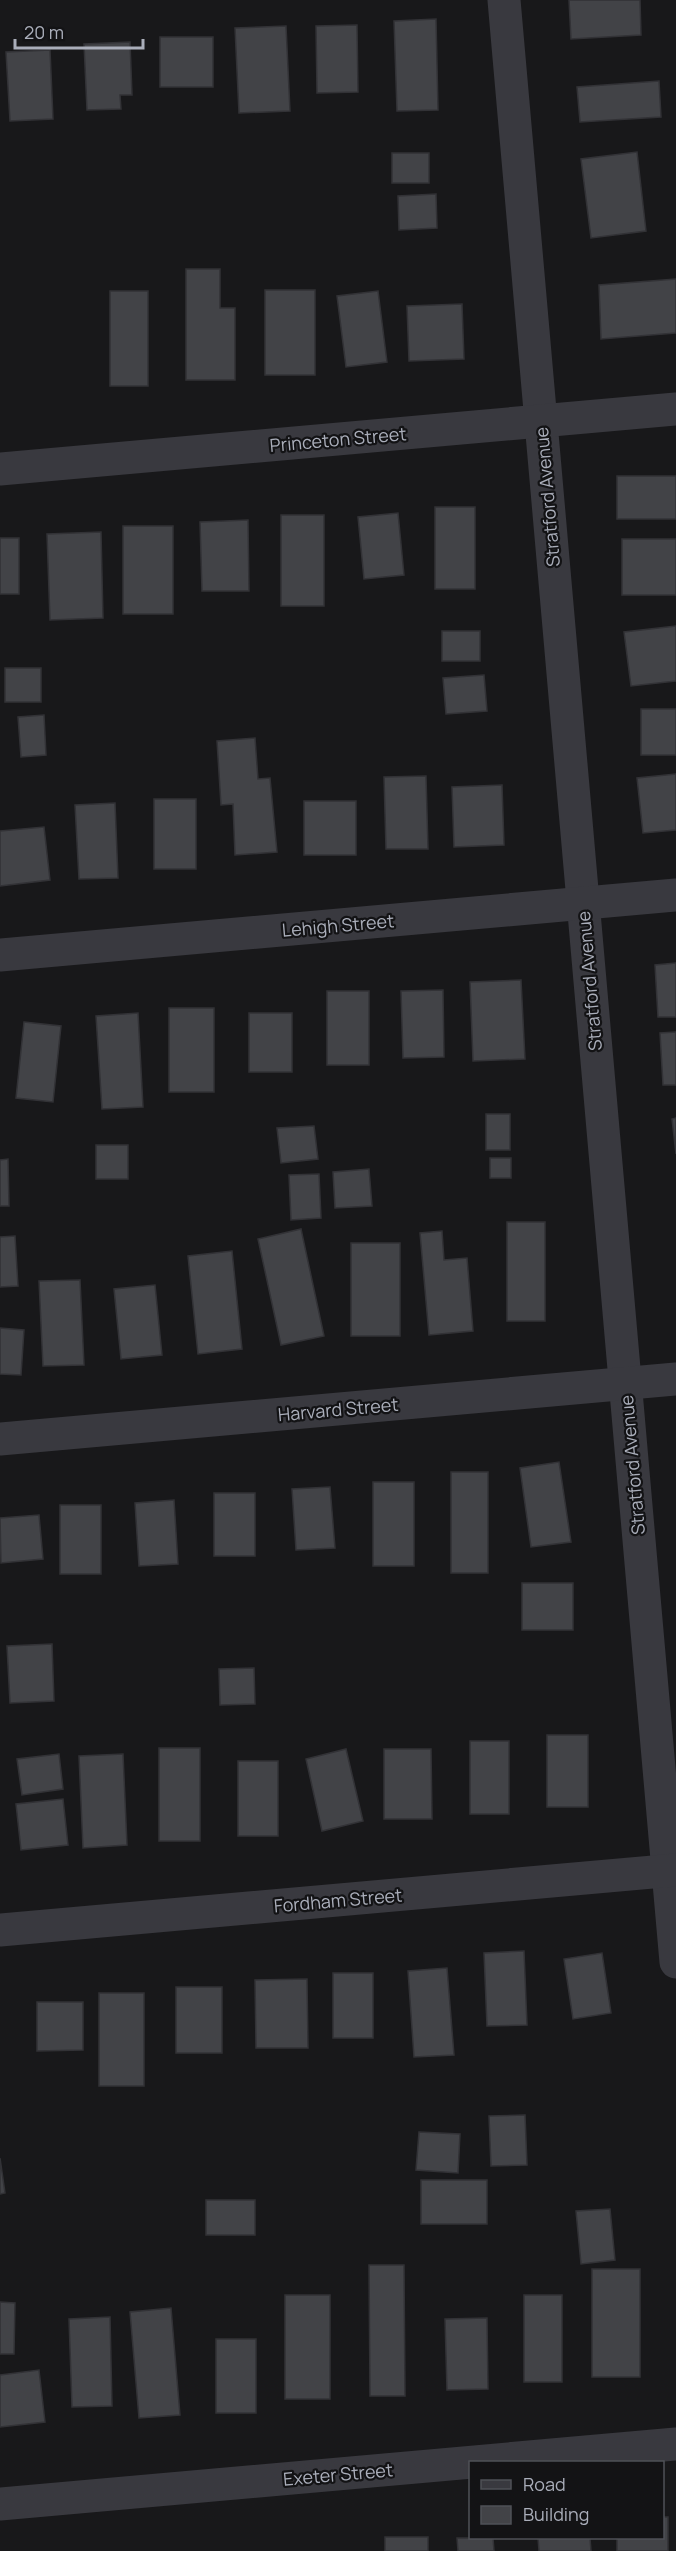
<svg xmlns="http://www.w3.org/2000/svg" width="676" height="2551" font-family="Manrope,sans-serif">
<rect width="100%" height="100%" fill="#18181a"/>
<g fill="#424347" stroke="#323236" stroke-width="1.5">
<path d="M569,0H640L641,35L571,39Z"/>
<path d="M436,19L438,110L397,111L394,21Z"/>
<path d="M357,25L358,92L317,93L316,26Z"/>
<path d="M286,26L290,111L239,113L235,28Z"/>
<rect x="160" y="37" width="53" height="50"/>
<path d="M130,42L132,95H120L121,109L87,110L84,44Z"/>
<path d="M50,50L53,119L10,121L6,52Z"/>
<path d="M659,81L661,117L580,122L577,87Z"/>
<path d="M637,152L646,231L591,238L581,159Z"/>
<rect x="392" y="153" width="37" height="30"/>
<path d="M436,194L437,228L399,230L398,196Z"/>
<path d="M186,269H220V308H235V380H186Z"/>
<path d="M676,279V333L601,339L599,285Z"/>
<rect x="265" y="290" width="50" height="85"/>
<rect x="110" y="291" width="38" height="95"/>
<path d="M378,291L387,362L346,367L337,296Z"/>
<path d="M462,304L464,359L409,361L407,306Z"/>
<rect x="617" y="476" width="59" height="43"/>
<rect x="435" y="507" width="40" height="82"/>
<path d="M398,513L404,575L364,579L358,517Z"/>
<rect x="281" y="515" width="43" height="91"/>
<path d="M248,520L249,591H202L200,522Z"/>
<rect x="123" y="526" width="50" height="88"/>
<path d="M101,532L103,618L50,620L47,534Z"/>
<rect x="0" y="538" width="19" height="56"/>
<rect x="622" y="539" width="54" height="56"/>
<path d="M676,626V681L631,686L624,632Z"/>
<rect x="442" y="631" width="38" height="30"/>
<rect x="5" y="668" width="36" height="34"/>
<path d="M484,675L487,711L446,714L443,678Z"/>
<rect x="641" y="709" width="35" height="46"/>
<path d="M44,715L46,755L21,757L18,717Z"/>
<path d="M255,738L258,779L270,778L277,852L235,855L233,804L221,805L217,741Z"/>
<path d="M676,774V830L643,833L637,778Z"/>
<path d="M426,776L428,849H386L384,777Z"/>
<path d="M502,785L504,845L454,847L452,787Z"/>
<rect x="154" y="799" width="42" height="70"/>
<rect x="304" y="801" width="52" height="54"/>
<path d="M115,803L118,878L79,879L75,805Z"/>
<path d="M44,827L50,880L0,886V831Z"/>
<path d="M676,963V1017H658L655,965Z"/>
<path d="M521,980L525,1059L473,1061L470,982Z"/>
<path d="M443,990L444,1057L403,1058L401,991Z"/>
<rect x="327" y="991" width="42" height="74"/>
<rect x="169" y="1008" width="45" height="84"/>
<path d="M138,1013L143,1107L102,1109L96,1016Z"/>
<rect x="249" y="1013" width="43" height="59"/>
<path d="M24,1022L61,1026L53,1102L16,1098Z"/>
<path d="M676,1032V1085H663L660,1033Z"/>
<rect x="486" y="1114" width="24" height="36"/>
<path d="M676,1118V1154L672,1119Z"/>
<path d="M314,1126L318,1159L281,1163L277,1128Z"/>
<rect x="96" y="1145" width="32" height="34"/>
<rect x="490" y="1158" width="21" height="20"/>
<path d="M8,1159L9,1206H0V1160Z"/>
<path d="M369,1169L372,1206L335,1208L333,1172Z"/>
<path d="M319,1174L321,1218L291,1220L289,1175Z"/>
<rect x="507" y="1222" width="38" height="99"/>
<path d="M301,1229L324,1336L281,1345L258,1239Z"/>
<path d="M442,1231L444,1260L467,1258L473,1331L429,1335L420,1233Z"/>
<path d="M15,1236L18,1286L0,1287V1237Z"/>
<rect x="351" y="1243" width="49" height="93"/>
<path d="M232,1251L242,1349L198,1354L188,1256Z"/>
<path d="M80,1280L84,1365L43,1366L39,1281Z"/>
<path d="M155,1285L162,1355L121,1359L114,1289Z"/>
<path d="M0,1328L24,1330L21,1375L0,1374Z"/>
<path d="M559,1462L571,1542L531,1547L520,1468Z"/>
<rect x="451" y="1472" width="37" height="101"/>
<rect x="373" y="1482" width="41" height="84"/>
<path d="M330,1487L335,1548L296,1550L292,1489Z"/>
<rect x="214" y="1493" width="41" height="63"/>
<path d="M174,1500L178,1564L139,1566L135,1503Z"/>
<rect x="60" y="1505" width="41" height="69"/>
<path d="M39,1515L43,1559L1,1563L0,1518Z"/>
<rect x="522" y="1583" width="51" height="47"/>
<path d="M52,1644L54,1701L10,1703L7,1646Z"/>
<path d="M254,1668L255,1704L220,1705L219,1669Z"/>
<rect x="547" y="1735" width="41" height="72"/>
<rect x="470" y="1741" width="39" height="73"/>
<rect x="159" y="1748" width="41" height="93"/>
<path d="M346,1749L363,1821L322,1831L306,1759Z"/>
<path d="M384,1749H431L432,1819H384Z"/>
<path d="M59,1754L63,1789L22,1795L17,1759Z"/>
<path d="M123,1754L127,1845L83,1848L79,1756Z"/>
<rect x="238" y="1761" width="40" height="75"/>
<path d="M63,1799L68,1845L21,1850L16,1804Z"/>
<path d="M524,1951L527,2025L487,2026L484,1953Z"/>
<path d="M602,1953L611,2013L573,2019L564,1959Z"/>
<path d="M447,1968L454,2055L414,2057L408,1971Z"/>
<rect x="333" y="1973" width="40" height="65"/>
<path d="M307,1979L308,2048H256L255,1980Z"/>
<rect x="176" y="1987" width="46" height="66"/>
<rect x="99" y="1993" width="45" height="93"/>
<path d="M37,2002H83V2050L37,2051Z"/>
<path d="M525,2115L527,2165L491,2166L489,2116Z"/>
<path d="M419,2132L460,2134L458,2173L416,2170Z"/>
<path d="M0,2158L5,2193L0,2194Z"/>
<rect x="421" y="2180" width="66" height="44"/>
<rect x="206" y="2200" width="49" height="35"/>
<path d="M610,2209L615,2260L581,2264L576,2211Z"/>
<path d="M369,2265H404L405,2396H370Z"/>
<rect x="592" y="2269" width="48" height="108"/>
<rect x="285" y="2295" width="45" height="104"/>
<rect x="524" y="2295" width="38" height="87"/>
<path d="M0,2302L15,2303L14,2354H0Z"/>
<path d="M171,2308L180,2415L139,2418L130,2312Z"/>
<path d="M110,2317L112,2406L72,2407L69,2319Z"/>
<path d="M487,2318L488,2389L447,2390L445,2319Z"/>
<rect x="216" y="2339" width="40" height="74"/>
<path d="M39,2370L45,2422L0,2427V2375Z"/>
<path d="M662,2517H668V2551H617V2538H662Z"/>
<rect x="385" y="2537" width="43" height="14"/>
<path d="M457,2538H493L494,2551H458Z"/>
<path d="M538,2538H590L591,2551H539Z"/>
</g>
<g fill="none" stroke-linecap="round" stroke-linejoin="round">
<g stroke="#39393f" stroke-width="33">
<path d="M504,0L676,1962"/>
<path d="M0,469L676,409"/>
<path d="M0,955L676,895"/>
<path d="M0,1439L676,1379"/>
<path d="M0,1930L676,1870"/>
<path d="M0,2504L676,2444"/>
</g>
</g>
<g text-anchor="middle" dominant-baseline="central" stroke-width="4.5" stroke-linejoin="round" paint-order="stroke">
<g font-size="18" fill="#aaaeba" stroke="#131315">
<text transform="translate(338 439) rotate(-5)">Princeton Street</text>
<text transform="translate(547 497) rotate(-95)">Stratford Avenue</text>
<text transform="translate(338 925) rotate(-5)">Lehigh Street</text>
<text transform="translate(589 981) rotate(-95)">Stratford Avenue</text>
<text transform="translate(338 1409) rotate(-5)">Harvard Street</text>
<text transform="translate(632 1465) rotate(-95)">Stratford Avenue</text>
<text transform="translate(338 1900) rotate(-5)">Fordham Street</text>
<text transform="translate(338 2474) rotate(-5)">Exeter Street</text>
</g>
</g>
<rect x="469" y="2461" width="195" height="78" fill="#131315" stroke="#4f5157" stroke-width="1.5"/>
<rect x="481" y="2480" width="30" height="9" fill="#39393f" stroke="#4f5157" stroke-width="1.5"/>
<text x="523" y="2491" font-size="18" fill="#aaaeba">Road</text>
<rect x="481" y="2506" width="30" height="18" fill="#424347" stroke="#4f5157" stroke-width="1.5"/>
<text x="523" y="2521" font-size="18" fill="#aaaeba">Building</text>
<path d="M15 39v9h128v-9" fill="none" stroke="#aaaeba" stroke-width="3"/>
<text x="24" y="39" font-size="18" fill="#aaaeba" stroke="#131315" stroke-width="4.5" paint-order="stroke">20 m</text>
</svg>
